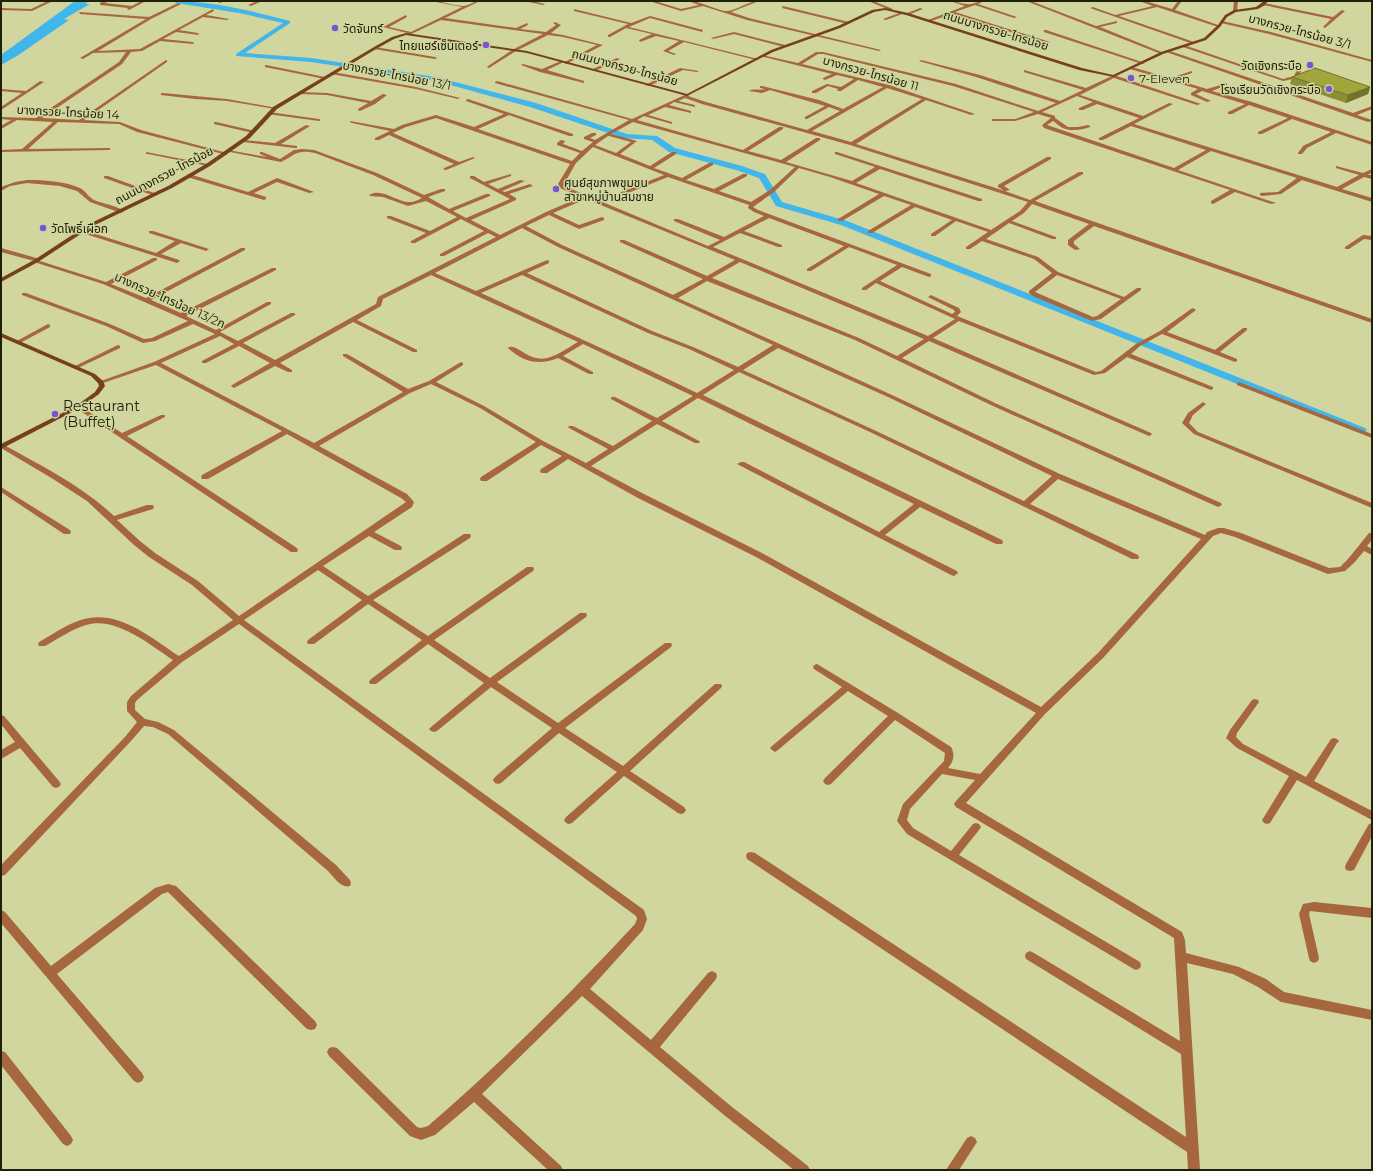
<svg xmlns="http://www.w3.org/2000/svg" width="1373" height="1171" font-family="Montserrat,'Noto Sans Thai',sans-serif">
<rect width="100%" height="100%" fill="#d1d59e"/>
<path fill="#41b6ea" d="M75,1H89L85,4H90L64,19L69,20L17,56L1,65V55Z"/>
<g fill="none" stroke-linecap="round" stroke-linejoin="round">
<path fill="#41b6ea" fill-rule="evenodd" d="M173,1C212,1 252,11 290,21V23L245,53L311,58L436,77L536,103L627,134L657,136L675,148L742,166L765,174L782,202L847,221L1365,428L1367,430L1365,432H1357L841,225L776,206L759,178L736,170L669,152L652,140L623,138L530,107L436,81L311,62L236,56V54L283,23L239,13L176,3Z"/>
<g fill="#a6673f" fill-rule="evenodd">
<path d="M48,1H53L32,11L1,10V8L31,9Z"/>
<path d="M104,1H109L105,3L132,6L141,1H146L129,10L127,9L128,8L100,5V3Z"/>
<path d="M219,1H225L220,3L218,2Z"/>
<path d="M257,1H262L251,6L248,5Z"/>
<path d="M431,1C442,1 454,6 464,6C470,5 474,1 480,1L445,18L516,28L527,23L528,25L520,29L546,32L556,25L553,23L555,22L561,25L551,33L563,35L603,45L566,64H565V62L597,45L563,37L548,35L516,51L489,68L487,67L488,66L514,49L543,34L441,20L409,35L407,33L383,27L406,15L407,17L389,27L411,32L462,7Z"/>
<path d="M524,1H532L545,4L543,5Z"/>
<path d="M649,1H655L681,9L699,5L688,1C701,1 713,9 725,11C734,12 748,1 759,1L731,12L749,18L881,50L879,51L747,20L703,6L681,11Z"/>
<path d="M868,1H873L893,9L890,10Z"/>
<path d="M950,1C956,1 961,4 967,4C972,5 978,1 984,1L978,4L1017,17L1014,18L975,5L955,12L1050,42L1047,43L952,14L928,22V20L965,6Z"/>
<path d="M1026,1H1031L1096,26L1117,21V23L1100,27L1164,53L1161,54Z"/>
<path d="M1139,1H1145L1172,9L1178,1H1182L1175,10L1221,26L1218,27L1157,7L1119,16L1194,42L1193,44L1090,8L1093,7L1115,15L1153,6Z"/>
<path d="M1234,1H1238L1237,11L1235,12L1233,11Z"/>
<path d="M178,3L181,4L151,19L98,51L140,49L213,9L214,11L206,15L229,19L227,20L203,17L179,30L198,33L199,35L176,32L163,39L193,42L194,44L160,41L142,51L131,52L122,64L42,118L79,120L166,60H167V62L84,120L120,122L141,130L227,153V155L137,132L119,124L58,122L28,149L109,148L111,149L109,150L1,152V150L22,149L53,122L17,120L1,129V126L11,120L1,119V117L36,118L119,62L126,52L93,53L83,59L80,58L146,19L80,14L79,12L149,17Z"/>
<path d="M1264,3L1333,17L1342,10L1345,11L1325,28L1323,27L1331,19L1263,5Z"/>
<path d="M783,6L849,22L850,23L848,24L782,8Z"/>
<path d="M920,8L923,9L908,15L905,14Z"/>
<path d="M574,9L631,23L650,16L703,30L702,32L650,18L629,27L758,59L756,60L684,42L668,51L676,54L674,55L663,51L679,41L656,36L640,42L639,40L652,34L626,28L610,37H608V35L628,24L574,11Z"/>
<path d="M902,12L905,13L886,20L883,19Z"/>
<path d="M1222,21L1271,32L1372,60V62L1269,34L1221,23Z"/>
<path d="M1044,30H1046L1145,63L1142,64L1044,32Z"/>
<path d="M734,32L785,45L786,46L784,47L734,34L713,39L711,38Z"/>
<path d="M455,40L456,42L441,48L416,44L418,43L441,46Z"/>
<path d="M1184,45L1283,79L1294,76L1297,70L1301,71L1298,78L1283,81L1183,47Z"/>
<path d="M375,47L435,57L437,58L435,59L374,49Z"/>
<path d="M1167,50L1353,113L1372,106V109L1357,115L1372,120V121L1368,122L1166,52Z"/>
<path d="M816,52H823L956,84L1038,111L1056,103L976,77L919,61L921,60L980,75L1060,101L1083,90L1024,72V70L1086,88L1114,75L1201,104L1197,105L1114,78L1080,95L1143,116L1169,103L1173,104L1134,124L1337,187L1359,175L1336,168V166L1363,173L1372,169V172L1368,175H1372V179L1364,177L1342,189L1372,198V202L1302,180L1281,194L1262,196L1260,195V193L1278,192L1297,178L1211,151L1178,170L1276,203L1271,204L1235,192L1213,204L1211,203V201L1230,190L1044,128L1042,125L1051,118L1038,114L1015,121H992V119H1015L1034,112L953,86L823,54H818L802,64L889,85L975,114L971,115L926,100L856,144L1005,191L998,187V185L1047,157H1051V159L1004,186L1010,190L1005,191L1030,200L1079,172H1083V174L1035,201L1372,319V323L1094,226L1074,241V244L1080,249L1075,250L1068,245V240L1089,224L1032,204L1024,213L1012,221L1056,237V239H1052L1009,223L986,239L1038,257L1058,272L1124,297L1137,288H1141V290L1101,319L1092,321L1033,296L1029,293V291L1052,273L1034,259L982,241L970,249H966V247L988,232L956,221L935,236H931V234L952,220L915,207L872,233H868V231L911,205L884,196L842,221H838V219L879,194L830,177L799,168L774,192L753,207L758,210L931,274V276L929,277L902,267L880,281L952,314L955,312L954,310L928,297L931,295L933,296L959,308L961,312L957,316L1096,372L1101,371L1136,344L1160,331L1191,309L1193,308L1196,310L1167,332L1215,350L1243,328H1247V330L1220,352L1237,359V361L1235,362L1162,334L1140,346L1131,354L1213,387V389L1211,390L1127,357L1105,373L1094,375L959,321L933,338L1151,433L1152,434L1151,435L1149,436L929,341L902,358L997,404L1221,503L1222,505L1218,507L993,406L855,340L707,281L678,298L892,395L1060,474L1205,535L1207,532L1218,528H1224L1241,533L1329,568L1340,567L1348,559L1369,533H1372V540L1367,546L1372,549V555L1364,551L1354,563L1345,571L1328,574L1235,537L1221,533L1213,536L1104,657L1045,714L966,803L1182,932L1185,940L1186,953L1239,967L1266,979L1284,992L1372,1010V1020L1281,1002L1258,987L1233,974L1187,963L1200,1170H1188L1187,1152L747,859L746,856L747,853L751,852L755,853L1186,1137L1181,1054L1026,959L1025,956L1026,953L1030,951L1034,953L1180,1041L1174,938L956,807L954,804L956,801L975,780L942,774L910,809L907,820L913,828L951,851L973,824L976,823L979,824L981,827L979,830L959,855L1140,962L1141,965L1140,968L1136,970L1132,968L907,834L897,821L903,804L944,761L945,753L895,720L831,784L828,785L825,784L823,781L825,778L888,716L848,691L778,750L775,752L772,750L770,748L772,746L842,687L814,669L813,667L814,665L817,664L898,713L951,747C955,754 954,761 948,768L980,774L1036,713L756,557L638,498L568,459L547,473H541L540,471L541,469L562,456L541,445L487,481H481L480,479L481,477L536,442L480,408L431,384L410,393L319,446L407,494L414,502L412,507L374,532L401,546L402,548L401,550H395L369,536L323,566L368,596L464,534H470L471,536L470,538L373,600L428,636L527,567H533L534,569L533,571L434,640L490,678L580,613H586L587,615L586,617L497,682L558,723L665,643H671L672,645L671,647L565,728L623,766L715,684H721L722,686L721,688L630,771L684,807L686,810L684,813L681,814L678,813L624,776L572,823L569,824L566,823L564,820L566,817L617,772L559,733L501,783L498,784L495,783L493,780L495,777L552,728L491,687L437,731L434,732L431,731L429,729L431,727L484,683L428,644L376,684H370L369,682L370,680L422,640L368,604L314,644H308L307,642L308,640L362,600L318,570L244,620L644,910L647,919L643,930L590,989L651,1040L708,973L712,971L716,973L717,976L716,979L660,1047L732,1107L808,1166L810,1170H794L724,1115L582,996L482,1094L561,1166L563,1170H548L474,1102L435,1135L421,1140L410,1136L329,1056L327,1052L329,1048L333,1047L337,1048L417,1127L421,1128L428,1126C501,1063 569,995 635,924L637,919L636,916L239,624L182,662L137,700L135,703V710L145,719L158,722L174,730L336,865L350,880L351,883L350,886C341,889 334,877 328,871L168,734L153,727L144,726L131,741L5,875L1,876V865L125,737L137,722L127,711V702L131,696L173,660C150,645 116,616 86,625C72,629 58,639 45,646H39L38,644L39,642C55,633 71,621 89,618C122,612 153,639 179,656L233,620L192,585L149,557L134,545L87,501L53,479L1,448V444L4,445C42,466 82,486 114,516L147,505H153L154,507L153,509L117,520L140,541L155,553L198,581L239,616L406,502L401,498L287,434L208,479H202L201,477L202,475L282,431L156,365L103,383L101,384L98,382L154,362L215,334L193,324L155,341L143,343L106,326L22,295V293H26L110,324L144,339L152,338L188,321L103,284L34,262V261L1,252V248L40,259V261L106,282L153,258H157V260L111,284L146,298L241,248H245V250L151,300L181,313L272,268H276V270L186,316L216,330L267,302H271V304L220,332L238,341L291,313H295V315L243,343L275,360L376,304L378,297L496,237L488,233L444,256H440V254L484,231L461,219L415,243H411V241L426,233L387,218V216H391L430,231L457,217L426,201L408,206L383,197L370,196L369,195C383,187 397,203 410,202C414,202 418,200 422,198L373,175L315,153C297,149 295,155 281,162L230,152H228V150L267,157L260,154V152H262L280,159L294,150L302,149L314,150L377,173L424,195L441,189H445V191L428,197L449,209L486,194H490V196L453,211L466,218L510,199L470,178V176H474L484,182L511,174V176L488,184L498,189L520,180L525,181L502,191L505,192L530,184L533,186L509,194L516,198V200L471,220L500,235L546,212L581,197L560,188L558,184L570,164L436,118L406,127L393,133L459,162L473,157L475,158L446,170H444V168L454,164L389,135L379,140H375V138L390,131L352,123L350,122V121L394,129L402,125L436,115L474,127L504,114L466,101V100L468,99L573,134V136H569L509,115L478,129L572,161L580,153L557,145V143L561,140L565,141L563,144L582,151L593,142L584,139V137L592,133H596V135L590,138L595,140L629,120L495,83V82L497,81L632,119L687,94L689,95L688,96L706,102L807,130L840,111L829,107L807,119H805V117L825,106L770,90L762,93L749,91C753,88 760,91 765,89L760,88V86H762L819,100L843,109L883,87L858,80L841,91H837L838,89L828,86L816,93H812V91L827,84L841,87L854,79L837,75L825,80L823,79V78L832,74L760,56L762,55L798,63ZM887,88L922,99L851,142L812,131ZM1077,96L1093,102L1079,108V110H1083L1097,104L1139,118L1099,138V140H1103L1131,126L1206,150L1174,168L1047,125L1053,121C1056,123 1058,125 1061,127C1069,132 1081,130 1090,127V126L1088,125L1078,127H1068L1055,118V116L1042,112ZM685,98L702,104L850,145L1028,202L1020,211L991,230L856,183L880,169L978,201H982V199L837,152H835V154L875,167L852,181L786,162L820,140V138H816L781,160L748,151L783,129V127H779L743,150L637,120L644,116L672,124V122L648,115L665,107L691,113V111L669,105L674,102L695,107V105L678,101ZM633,122L795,167L770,190L751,202L719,191L747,176V174H743L714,189L686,180L713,165V163H709L682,178L654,168L676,154V152H672L650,166L620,154L637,141L611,134ZM608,136H609L631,142L616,153L595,145ZM593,147L664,175L619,193V195H623L668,177L749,205L748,208L754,212L764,216L724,237L678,219H674V221L720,240L708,246L564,186V184L576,163ZM586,199L735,260L707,276L624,240H620V242L703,279L673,295L562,245L526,226L549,215L579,229L604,220V218L602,217L579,225L553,213ZM769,218L844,246L807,269V271H811L849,247L897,265L862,288V290H866L876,283L955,319L928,336L713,247L740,233L778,247H782V245L744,231ZM522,228L558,247L773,345L738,367L693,347L652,331L527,273L549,263V261L547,260L476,291L435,273ZM740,262L924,339L897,356L859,338L712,278ZM431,275L578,342C560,352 546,366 526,354C520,351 515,346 509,347L508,348C523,362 539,366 558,358L589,374H593V372L563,356L583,344L693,396L657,418L615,397H611V399L652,421L613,446L573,426H569L568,427L569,428L608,449L586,463L543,441L484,406L436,382L463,365V363L461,362L429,381L408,389L347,354H343V356L403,392L314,443L161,363L220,336L234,344L202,361V363H206L239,346L270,363L232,385L231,386L234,388L275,366L288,372H292V370L280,363L353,322L413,352H417V350L357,320L381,306L383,299ZM522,275L648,333L689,349L734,370L697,393L649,370L481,293ZM1057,275L1121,299L1097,316L1093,317L1035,292ZM778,348L888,397L1052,476L1024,501L874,430L743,370ZM739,372L870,432L1132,559H1138L1139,557L1138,555L1030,504L1058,479L1201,539L1098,653L1041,707L762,553L644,494L591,466L657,424L695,443H699L700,442L699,441L662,421L698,398L914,504L879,532L744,462H741L737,464L951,575L954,576L958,573L957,571L885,535L920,507L996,544H1002L1003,542L1002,540L703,395Z"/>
<path d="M617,58L620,59L595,71L591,70Z"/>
<path d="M561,61L564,62L547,70L584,81V83L540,72L521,65L523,64L542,69Z"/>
<path d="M266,65L325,77L327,78L325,79L265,67V65Z"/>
<path d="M1132,67L1170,78L1192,71V73L1174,79L1207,89L1227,83V85L1212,91L1252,102L1372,142V145L1336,133L1307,148L1302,154H1298V153L1303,146L1331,132L1292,119L1262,134H1258V132L1288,118L1249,105L1232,114H1228V112L1245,104L1202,91L1196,94L1211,101L1207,102L1191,95V93L1198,89L1130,69V68Z"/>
<path d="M680,68L699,71L697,72L683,70L649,86L645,85Z"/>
<path d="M333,72L416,87L460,98L458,99L416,89L331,74V72Z"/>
<path d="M40,81L44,82L1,110V107L22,93L1,91V89L26,91Z"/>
<path d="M300,92L327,93L371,101L383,94L387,95L375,104L360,111L358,110V109L368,103L327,95L298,94V93Z"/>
<path d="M163,93L227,99L277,108L275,109L227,101L195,99L161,95V93Z"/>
<path d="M269,112L319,119L321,120L319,121L267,114V113Z"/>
<path d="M216,122L255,131V132L253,133L214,124V122Z"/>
<path d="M306,125L310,126L281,144L297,146V148H295L243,142L241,141L243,140L275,143Z"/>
<path d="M146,152L208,164L210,165L208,166L148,154H146Z"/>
<path d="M189,174L248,192L277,178L314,192L309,193L277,182L254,193L266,197V199L264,200L187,177V175Z"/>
<path d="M104,176H108L157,194L152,195L104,178Z"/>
<path d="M27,180C44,180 64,181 80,188C86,191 88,197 94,200C104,204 115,205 124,211L121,213L90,202L77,191L60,186L27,183L10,186L1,191V187L15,182Z"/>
<path d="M79,230H83L156,253L175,241L149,233V231H153L209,249L206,251L181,243L161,254L179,260L180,261L177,263L79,232Z"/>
<path d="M1363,235L1372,236V240L1364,239L1349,249H1345V247Z"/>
<path d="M48,324L50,325V327L20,343L18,344L15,342Z"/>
<path d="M118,345L120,346V348L78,368H74L73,367Z"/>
<path d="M1239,382L1372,434V438L1237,385V383Z"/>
<path d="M1203,402L1206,404L1193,415L1189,423L1198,432L1372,503V508L1194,434L1182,423L1188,413Z"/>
<path d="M78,405L122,433L161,415H165V417L127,436L297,548L298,550L297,552H291L76,408V406Z"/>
<path d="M1,487L70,530L71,532L70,534H64L1,492Z"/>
<path d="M1255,699L1258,700L1259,702L1237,733L1236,737L1243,744L1306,777L1331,739L1334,738L1337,739L1339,741L1337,743L1314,781L1372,811V820L1297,780L1270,823L1267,824L1264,823L1262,820L1264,817L1289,776L1237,748L1226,738L1230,730L1252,700Z"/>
<path d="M1,715L4,716L59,781L61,784L59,787L56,788L53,787L20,748L1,759V750L15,742L1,724Z"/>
<path d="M1372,823V836L1354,870L1350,871L1346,870L1345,867L1346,864L1369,824Z"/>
<path d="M168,884L176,886L315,1021L317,1025L315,1029L311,1030L307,1029L168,892L162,894L57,974L142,1073L144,1077L142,1081L138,1083L134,1081L1,923V910L5,912L51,966L155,888Z"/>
<path d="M1314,902L1372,908V918L1310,911L1309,914L1319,958L1318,961L1314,963L1310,961L1309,958L1299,914L1303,904Z"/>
<path d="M1,1051L5,1052L71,1136L73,1140L71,1144L67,1146L63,1144L1,1065Z"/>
<path d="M971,1136L975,1138L977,1142L959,1170H946L967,1138Z"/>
</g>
<g fill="#76401c" fill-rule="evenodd">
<path d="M1264,1H1268L1265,5L1258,9L1236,12L1227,17L1220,27L1206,40L1163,54L1114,77L1079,70L906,15L885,10L874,12L840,28L773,52L687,96L527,53L406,35L394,39L376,49L277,109L250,138L210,166L172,188L93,226L38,262L1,282V278L34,260L89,224L168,186L206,164L246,136L273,107L374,47L392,37L406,33L527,51L687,94L771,50L838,26L872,10L885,8L908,13L1082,68L1113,75L1161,52L1204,38L1218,25L1225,15L1234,10L1256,7Z"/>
<path d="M1,333L95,374L103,381L105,386L99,394L80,408L1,449V444L76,406L95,392L99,386L98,383L91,376L1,337Z"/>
</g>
</g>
<path fill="#8a8e34" d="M1292,77L1370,87L1368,94L1346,103L1290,84Z"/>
<path fill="#70742a" d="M1370,87L1368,94L1346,103L1348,95Z"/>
<path fill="#a0a53c" stroke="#70742a" d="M1315,68L1370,87L1348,95L1292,77Z"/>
<g fill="#7757d1" stroke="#d1d59e" stroke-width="1.5">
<circle cx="335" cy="28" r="4"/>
<circle cx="486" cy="45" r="4"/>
<circle cx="1310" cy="65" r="4"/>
<circle cx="1131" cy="78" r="4"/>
<circle cx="1329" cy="89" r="4"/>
<circle cx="556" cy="189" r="4"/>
<circle cx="43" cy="228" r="4"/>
<circle cx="55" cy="414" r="4"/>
</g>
<g text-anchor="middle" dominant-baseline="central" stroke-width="3" stroke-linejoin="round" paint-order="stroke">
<g font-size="12" fill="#20210b" stroke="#d1d59e" text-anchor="start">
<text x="343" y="28">วัดจันทร์</text>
<text x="478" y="45" text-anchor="end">ไทยแฮร์เซ็นเตอร์</text>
<text x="1302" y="65" text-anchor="end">วัดเชิงกระบือ</text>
<text x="1139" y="78">7-Eleven</text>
<text x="1321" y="89" text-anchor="end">โรงเรียนวัดเชิงกระบือ</text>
<text x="564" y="182">ศูนย์สุขภาพชุมชน<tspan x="564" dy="14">สาขาหมู่บ้านสมชาย</tspan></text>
<text x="51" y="228">วัดโพธิ์เผือก</text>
</g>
<g font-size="12" fill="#20210b" stroke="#d1d59e">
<text transform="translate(996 30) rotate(17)">ถนนบางกรวย-ไทรน้อย</text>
<text transform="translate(1300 31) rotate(15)">บางกรวย-ไทรน้อย 3/1</text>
<text transform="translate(625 67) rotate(15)">ถนนบางกรวย-ไทรน้อย</text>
<text transform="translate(871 73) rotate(16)">บางกรวย-ไทรน้อย 11</text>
<text transform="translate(397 75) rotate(11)">บางกรวย-ไทรน้อย 13/1</text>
<text transform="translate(68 112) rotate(3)">บางกรวย-ไทรน้อย 14</text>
<text transform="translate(164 175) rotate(-28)">ถนนบางกรวย-ไทรน้อย</text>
<text transform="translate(170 300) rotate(24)">บางกรวย-ไทรน้อย 13/2ก</text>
</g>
<g font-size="14" fill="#20210b" stroke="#d1d59e" text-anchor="start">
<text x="63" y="406">Restaurant<tspan x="63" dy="16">(Buffet)</tspan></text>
</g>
</g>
<rect width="1373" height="1171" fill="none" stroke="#20210b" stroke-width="4"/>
</svg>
